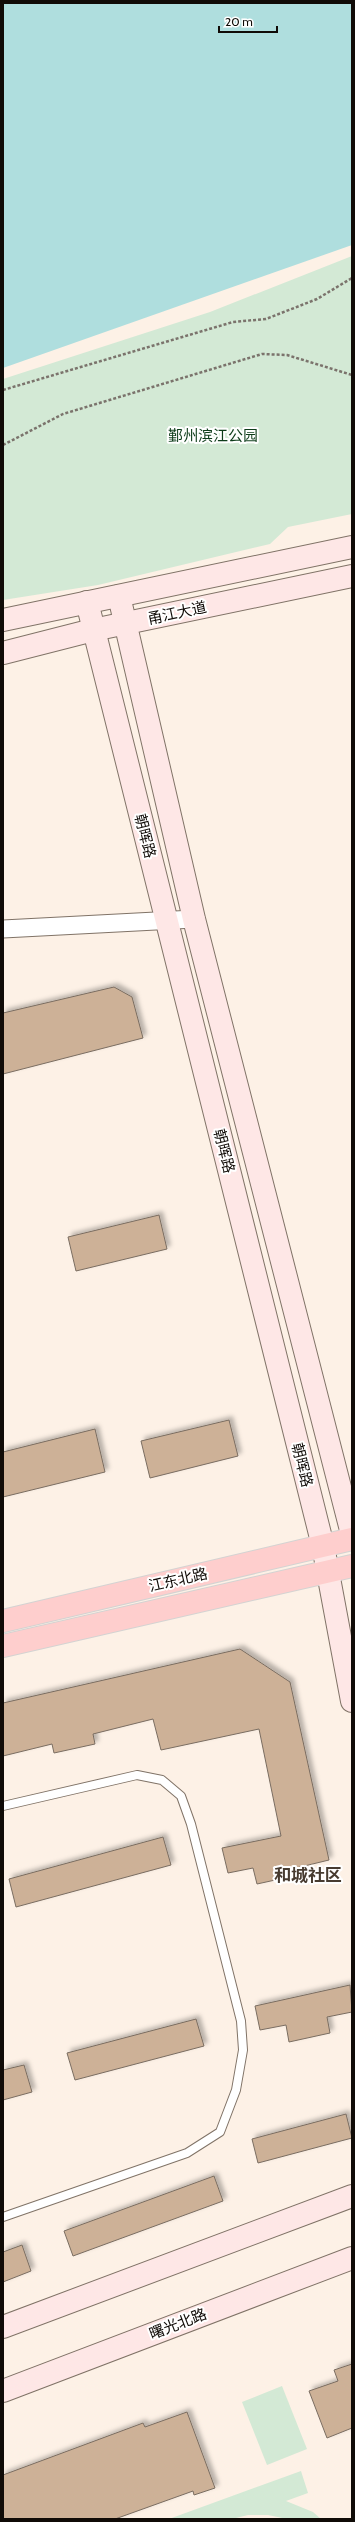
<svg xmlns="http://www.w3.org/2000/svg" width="355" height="2522" font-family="Cabin,'Noto Sans SC',sans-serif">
<defs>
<filter id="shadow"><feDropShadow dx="3.5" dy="-3.5" stdDeviation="2" flood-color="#0004"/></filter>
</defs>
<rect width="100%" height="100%" fill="#fdf1e6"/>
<g fill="#d3e9d5">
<path d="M352,256V514L288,527L270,544L98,585L3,600V379L210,312Z"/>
<path d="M282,2386L307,2449L267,2465L242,2402Z"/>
<path d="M301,2471L308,2493L286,2501L313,2512L321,2519H287L268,2515H248L232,2519H169Z"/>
</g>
<path fill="#afdede" d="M3,3H352V245L3,368Z"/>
<g fill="#cdb197" stroke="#7a6d61" filter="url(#shadow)">
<path d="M114,987L132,997L143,1038L3,1074V1013Z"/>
<path d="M159,1215L167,1249L76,1271L68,1237Z"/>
<path d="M229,1420L238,1456L150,1478L141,1441Z"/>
<path d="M95,1429L105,1472L3,1497V1452Z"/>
<path d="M240,1649L290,1682L329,1860L296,1868L298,1875L257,1884L253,1868L228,1873L222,1848L281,1836L259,1729L161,1750L153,1719L93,1734L95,1744L54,1753L52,1744L3,1756V1703Z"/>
<path d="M163,1837L171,1865L16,1907L9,1879Z"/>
<path d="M350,1985L352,2012L327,2017L330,2033L289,2042L286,2025L260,2030L255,2006Z"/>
<path d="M196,2019L204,2046L75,2080L67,2053Z"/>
<path d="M24,2065L32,2092L3,2100V2070Z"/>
<path d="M346,2114L352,2138L258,2163L252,2139Z"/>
<path d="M214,2176L223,2201L73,2256L64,2231Z"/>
<path d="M22,2245L31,2271L3,2282V2252Z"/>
<path d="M352,2364V2428L327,2438L309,2391L338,2381L334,2370Z"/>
<path d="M187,2412L215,2488L194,2495L193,2491L115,2519H3V2475L143,2423L145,2427Z"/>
</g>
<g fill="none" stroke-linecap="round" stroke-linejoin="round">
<defs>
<path id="service" d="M3,1806L137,1775L162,1780L181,1796L191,1824L241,2021L243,2050L236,2090L220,2132L187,2153L3,2217"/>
<path id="minor" d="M3,929L194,919"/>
<g id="secondary">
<path d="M119,596L194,919L352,1534"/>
<path d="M87,602L323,1546L352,1701"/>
<path d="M3,620L352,547"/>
<path d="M3,653L93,630L352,576"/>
<path d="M3,2327L352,2196"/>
<path d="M3,2391L352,2258"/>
</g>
<g id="primary">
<path d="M3,1621L352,1539"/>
<path d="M3,1646L352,1566"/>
</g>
</defs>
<use href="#service" stroke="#807367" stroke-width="10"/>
<use href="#minor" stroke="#807367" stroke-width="19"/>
<use href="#secondary" stroke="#807367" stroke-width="24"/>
<use href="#primary" stroke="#d4d3d2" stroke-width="24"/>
<g stroke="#7b736c" stroke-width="2.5" stroke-dasharray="3 2" stroke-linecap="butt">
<path d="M3,390L233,322L266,319L317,299L352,278"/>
<path d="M3,445L63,414L262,354L287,355L352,375"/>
</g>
<use href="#service" stroke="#fff" stroke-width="8"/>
<use href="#minor" stroke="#fff" stroke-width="17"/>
<use href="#secondary" stroke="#fee7e6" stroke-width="22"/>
<use href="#primary" stroke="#fececd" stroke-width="22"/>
</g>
<g text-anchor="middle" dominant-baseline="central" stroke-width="4" stroke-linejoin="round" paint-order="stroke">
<g font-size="15" fill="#0d3c19" stroke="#fff">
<text x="213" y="436">鄞州滨江公园</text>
</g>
<g font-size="15" fill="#100b07" stroke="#fff">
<text transform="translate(177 613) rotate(-12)">甬江大道</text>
<text transform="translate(145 836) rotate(76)">朝晖路</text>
<text transform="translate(224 1151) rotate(76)">朝晖路</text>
<text transform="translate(302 1465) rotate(76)">朝晖路</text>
<text transform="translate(178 1580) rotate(-13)">江东北路</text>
<text transform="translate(178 2324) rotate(-21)">曙光北路</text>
</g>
<g font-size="17" font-weight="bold" fill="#473b30" stroke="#fff">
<text x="308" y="1875">和城社区</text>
</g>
</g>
<rect width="355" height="2522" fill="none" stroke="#100b07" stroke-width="8"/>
<path d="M219 26v6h58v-6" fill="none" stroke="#100b07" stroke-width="2"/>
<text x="225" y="26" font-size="12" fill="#100b07" stroke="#ffffff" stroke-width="3" paint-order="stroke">20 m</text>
</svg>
